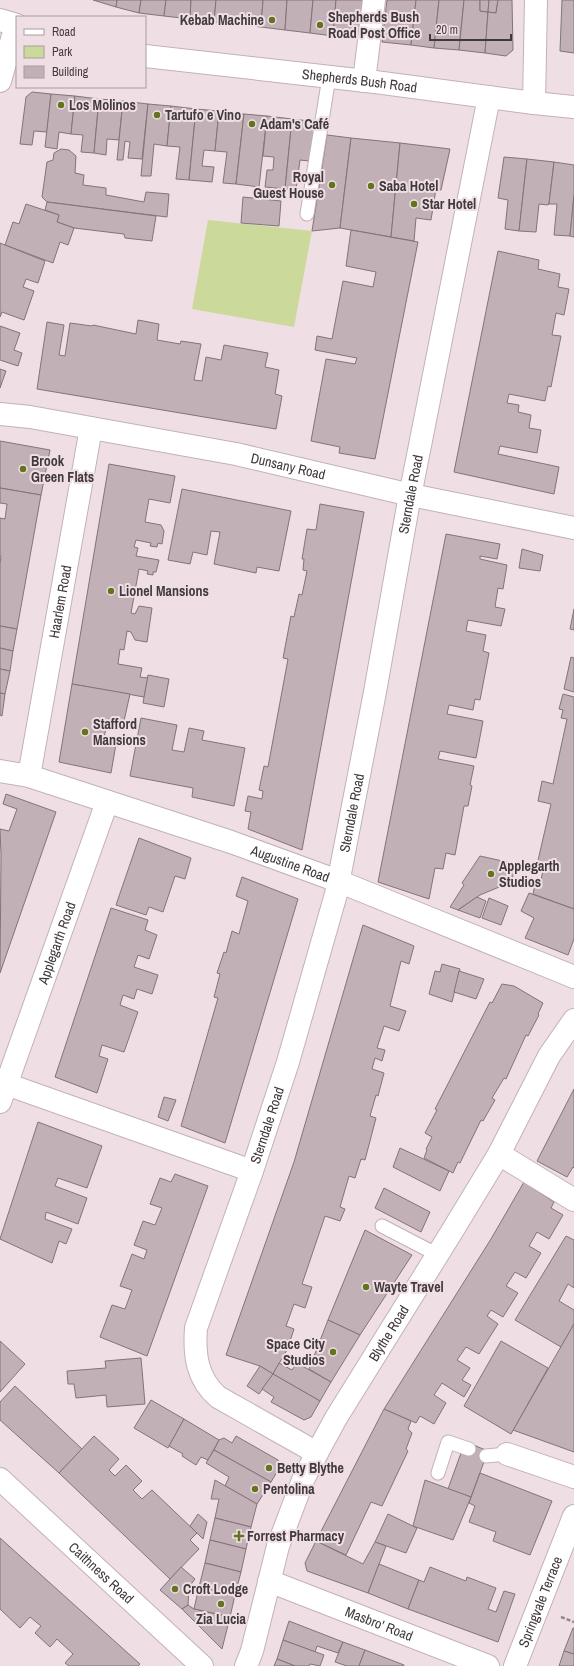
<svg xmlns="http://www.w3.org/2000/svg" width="574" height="1666" font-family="'Archivo Narrow',sans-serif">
<rect width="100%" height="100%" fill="#efdee4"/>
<path fill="#cbd99a" d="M208,220L312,231L294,327L192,309Z"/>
<g fill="#c1b1b6" stroke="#837479">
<path d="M93,0H117L116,7Z"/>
<path d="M117,0H141L139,13L116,7Z"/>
<path d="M141,0H166L164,16L139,13Z"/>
<path d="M166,0H191L190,19L164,16Z"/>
<path d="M191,0H216L214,22L190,19Z"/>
<path d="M216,0H263L261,27L214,22Z"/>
<path d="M263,0H287L285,30L261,27Z"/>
<path d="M287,0H313L310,33L285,30Z"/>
<path d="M313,0H336L333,36L310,33Z"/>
<path d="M336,0H363L359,39L333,36Z"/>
<path d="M387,0H416L411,45L382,42Z"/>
<path d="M416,0H439L434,48L411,45Z"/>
<path d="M439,0H464L459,50L434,48Z"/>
<path d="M464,0H480V11L488,12L485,53L459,50Z"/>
<path d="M480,0H489L488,12L480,11Z"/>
<path d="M489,0H498L496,13L488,12Z"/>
<path d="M498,0H512L513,50L506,56L485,53L488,12L496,13Z"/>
<path d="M562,0H574V53L560,51Z"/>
<path d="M32,92L51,94L47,132L34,131L32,145L20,144L26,97Z"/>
<path d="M51,94L75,96L71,134L59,132L57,149L45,147Z"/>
<path d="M75,96L99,99L94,153L81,152L83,135L71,134Z"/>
<path d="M99,99L123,101L119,140L107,139L106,155L94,153Z"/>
<path d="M123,101L148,104L142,159L128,158L130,142L125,141L123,160H117Z"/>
<path d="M148,104L171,106L167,146L154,144L151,176H141Z"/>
<path d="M171,106L196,109L189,180L176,179L180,147L167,146Z"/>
<path d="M196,109L219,111L215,151L204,150L202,166L214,167L212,182L189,180Z"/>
<path d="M219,111L244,114L236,184L223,183L227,152L215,151Z"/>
<path d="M244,114L267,116L259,187L236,184Z"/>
<path d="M267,116L292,119L285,189L265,187L267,170H273L274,157L263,156Z"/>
<path d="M292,119L309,121L314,129L309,161L300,160L296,190L285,189Z"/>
<path d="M327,135L351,138L340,228L312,231Z"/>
<path d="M351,138L400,143L391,237L340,228Z"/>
<path d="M400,143L450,149L441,190L436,189L431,220L416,218L414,241L391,237Z"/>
<path d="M61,149L69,150L76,156L75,173L84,175L83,185L106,188V195L144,202L146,192L169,194L167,217L47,202L42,197L47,162L53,160L54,153Z"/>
<path d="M504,157L527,159L519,231L505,229L508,200L498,198Z"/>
<path d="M527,159L554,162L549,204L548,205L539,204L536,232L519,231Z"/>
<path d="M554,162L574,165V195L570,236L554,235L557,204H549Z"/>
<path d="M574,195V237L570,236Z"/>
<path d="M243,197L281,201L279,226L241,223Z"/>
<path d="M47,202L156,216L152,241L125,238L124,234L74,228L57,222L59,215L45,210Z"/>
<path d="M26,204L59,215L57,222L74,228L68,245L60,242L53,263L5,245L13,222L19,224Z"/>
<path d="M351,230L418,242L375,459L339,453L340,447L311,441L326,359L355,364L357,358L315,350L317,336L332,339L343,281L373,287L376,272L346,266Z"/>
<path d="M0,243L45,261L38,283L26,279L23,287L34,291L24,320L2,312L0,317Z"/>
<path d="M498,251L539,260L538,269L560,274L558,287L569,289L564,315L556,313L552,335L561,336L551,387L548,386L545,401L509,394L507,403L519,405L518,412L531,415L529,428L541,430L537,453L500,446L498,454L559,467L554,494L454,472Z"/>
<path d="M138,320L159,324L157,340L180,344L181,341L201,344L194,380L202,381L206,357L221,360L224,345L268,353L265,367L279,370L275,394L282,396L276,429L37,389L47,322L64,325L59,355L65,356L70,323L92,326L93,325L136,334Z"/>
<path d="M0,326L20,333L14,350L22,353L18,366L0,360Z"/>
<path d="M0,369L6,371L0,388Z"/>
<path d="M0,441L50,450L41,495L0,488Z"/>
<path d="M109,464L175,476L170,503L149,499L145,522L161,525L164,531L162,544L158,543L157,547L150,546L151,543L136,540L134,547L138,548L136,556L159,560L156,572H153V575L147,574L148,571L139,569L131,613L135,614L139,606L152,608L147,642L135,640L131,632L127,631L124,650L120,649L118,664L142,668L140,677L148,678L144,697L72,684Z"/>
<path d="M0,488L41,495L17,629L0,626V564L1,556H0V518L5,519L7,504L0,503Z"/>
<path d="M182,489L291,511L279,571L257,567L256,573L214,564L220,532L211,531L207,555L193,552L190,564L168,560Z"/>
<path d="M320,504L364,512L302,850L248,829L251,812L245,811L248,796L262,799L263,791L259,790L264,766L268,767L288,659L283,658L291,616L294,617L299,594L302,595L307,571L303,570L304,559H302L307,529L316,530Z"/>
<path d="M446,534L500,544L497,559L480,556V559L507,565L503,589L498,588L495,607L505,609L501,626L468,620L466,631L486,635L483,651L489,653L480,700L475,699L473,710L449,705L447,714L483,721L476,758L440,751L438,759L474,766L470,785L472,786L468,806H464L455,855L446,853L443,869L435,868L429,899L378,882Z"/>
<path d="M522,549L543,555L540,571L519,568Z"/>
<path d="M574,609V630L570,629Z"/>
<path d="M0,626L17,629L13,651L0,648Z"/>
<path d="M0,648L13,651L10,671L0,669Z"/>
<path d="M571,657L574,658V692L564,689Z"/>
<path d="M0,669L10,671L5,694L0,693Z"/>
<path d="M148,675L169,679L164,707L143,703Z"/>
<path d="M72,684L130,694L124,721L108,719L103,742L116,744L111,773L59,762Z"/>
<path d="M0,693L5,694L2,716L0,715Z"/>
<path d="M563,694L574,697V909L533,894L536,879L541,880L543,870L536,869L551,804L538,801L542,781L553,784L567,719L561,718L563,710L559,709Z"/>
<path d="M141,718L177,725L172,750L184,752L189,728L204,731L202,740L245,748L234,806L192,797L193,788L130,776Z"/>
<path d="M6,794L56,812L0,973L1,855L0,829L9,831L17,809L3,804Z"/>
<path d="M139,838L191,858L185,879L175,876L163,912L149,907L146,915L116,905Z"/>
<path d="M480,856L516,864L510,887L504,885L480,895L458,910L450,907L464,885L462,883Z"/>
<path d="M242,877L298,899L225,1143L181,1126L218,998L214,997L220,974L217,973L224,952L226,953L232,931L239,934L248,901L236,896Z"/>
<path d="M529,893L574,909V939L568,955L525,938L534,918L521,911Z"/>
<path d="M477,897L486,901L480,918L458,910Z"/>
<path d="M489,898L508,906L501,925L482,918Z"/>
<path d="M111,908L148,920L145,930L157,935L149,959L138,955L134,967L158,975L152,994L137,989L134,999L123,995L120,1005L138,1012L124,1052L102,1045L99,1056L108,1059L97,1093L55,1077Z"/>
<path d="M363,925L414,946L409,964L401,961L390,1006L406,1011L399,1031L384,1026L377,1048L385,1050L382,1061L375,1058L372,1069L384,1073L378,1096L376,1095L370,1116L376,1118L365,1160L361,1159L355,1178L349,1176L340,1207L345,1209L340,1221L325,1216L302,1284L312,1287L305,1308L294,1304L286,1326L294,1329L287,1350L273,1374L260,1366L226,1355L294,1162Z"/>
<path d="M442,964L460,969L452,1002L429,994L435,971L440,972Z"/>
<path d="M459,971L484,979L476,999L454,992Z"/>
<path d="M502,984L514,986L543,1003L538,1014L539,1015L528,1036L526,1035L506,1079L504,1078L492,1098L495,1100L483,1121L481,1120L460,1163L458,1162L453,1173L424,1158L427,1150L426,1149L432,1137L425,1133L437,1110L435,1109L490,1002L492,1003Z"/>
<path d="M574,1089V1168L573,1167L567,1177L537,1161Z"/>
<path d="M164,1097L176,1100L168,1121L158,1117Z"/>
<path d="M38,1122L102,1146L87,1188L58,1178L55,1186L87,1198L78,1224L46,1212L45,1219L72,1229L66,1244L59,1241L52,1263L0,1239Z"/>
<path d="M400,1148L449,1171L440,1191L393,1167Z"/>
<path d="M175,1174L208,1186L147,1356L100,1337L112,1305L125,1309L132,1290L120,1286L132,1254L144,1259L147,1250L134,1245L143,1221L155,1225L162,1208L150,1204L160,1178L171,1182Z"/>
<path d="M524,1182L554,1202L551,1208L563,1215L549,1239L537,1232L529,1246L541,1253L526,1278L515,1272L506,1286L518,1293L503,1317L491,1310L487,1316L498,1324L479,1354L466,1347L457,1360L470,1368L462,1380L471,1385L464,1397L442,1383L434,1395L446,1403L434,1424L420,1416L416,1423L384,1409L491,1239Z"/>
<path d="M384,1188L430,1212L421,1232L375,1208Z"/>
<path d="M365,1230L412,1255L360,1335L328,1320Z"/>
<path d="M566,1236L574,1240V1288L568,1284L559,1301L574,1310V1324L561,1347L515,1320Z"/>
<path d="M328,1320L360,1335L331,1382L309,1369Z"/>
<path d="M574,1324V1452L513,1430Z"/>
<path d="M0,1341L25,1364L0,1392Z"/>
<path d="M501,1341L548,1368L511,1434L464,1406Z"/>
<path d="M141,1358L145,1404L107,1407L106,1395L76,1398L74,1384H68L67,1371L106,1368L105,1361Z"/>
<path d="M279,1363L292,1370L297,1363L331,1382L320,1401L273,1374Z"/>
<path d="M260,1366L273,1374L259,1394L247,1386Z"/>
<path d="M273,1374L320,1401L311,1417L304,1420L271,1402L274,1397L262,1389Z"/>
<path d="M15,1386L82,1449L59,1473L0,1420V1402Z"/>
<path d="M151,1400L184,1419L168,1448L134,1428Z"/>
<path d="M384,1409L411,1421L408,1429L412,1433L406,1449L408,1451L382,1506L371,1502L346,1555L316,1541Z"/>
<path d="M184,1419L219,1440L208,1460L201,1457L196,1465L182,1456L183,1454L169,1446Z"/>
<path d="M94,1436L119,1459L109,1470L115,1476L126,1465L142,1481L133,1490L142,1499L152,1490L197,1533L190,1540L199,1549L170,1579L59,1473Z"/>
<path d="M236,1436L278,1460L280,1467L271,1482L214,1450L219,1440L224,1438L232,1443Z"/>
<path d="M471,1444L488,1451L471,1497L448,1489L461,1453Z"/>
<path d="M214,1450L271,1482L257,1504L225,1486L229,1477L206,1463Z"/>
<path d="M480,1473L552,1501L530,1555L493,1541L496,1532L469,1522L475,1506L469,1503Z"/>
<path d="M215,1480L257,1504L251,1527L215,1518L219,1499H211Z"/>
<path d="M425,1480L471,1497L453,1540L413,1526Z"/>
<path d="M198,1514L207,1522L203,1539L190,1526Z"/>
<path d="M388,1514L417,1528L406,1553L375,1542Z"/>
<path d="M215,1518L251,1527L246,1549L210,1540Z"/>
<path d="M0,1538L140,1664L138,1666H69L65,1663L73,1654L57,1639L50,1647L35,1633L41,1626L30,1617L20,1628L0,1609Z"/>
<path d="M210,1540L246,1549L241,1572L205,1563Z"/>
<path d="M316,1541L363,1564L375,1542L386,1546L368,1593L307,1571L305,1563Z"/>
<path d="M205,1563L241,1572L235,1595L199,1587Z"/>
<path d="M379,1564L419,1580L408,1609L368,1593Z"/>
<path d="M181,1567L195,1579L189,1587L188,1605L182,1609L160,1590Z"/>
<path d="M430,1567L466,1581L467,1577L496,1588L488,1609L496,1612L504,1591L515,1594L498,1642L408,1609L419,1580L424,1582Z"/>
<path d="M199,1587L235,1595L230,1617L194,1609Z"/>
<path d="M188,1605L194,1609L230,1617L222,1649L182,1609Z"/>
<path d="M289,1621L343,1642L338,1653L317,1646L315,1652L283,1640Z"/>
<path d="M573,1628H574V1654L564,1651Z"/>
<path d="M283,1640L324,1655L320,1666L310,1664L309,1666H295L277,1659Z"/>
<path d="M343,1642L365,1650L359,1666H347L335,1662Z"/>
<path d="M365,1650L404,1665V1666H359Z"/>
<path d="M564,1651L574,1654V1666H559Z"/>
<path d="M277,1659L295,1666H274Z"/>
</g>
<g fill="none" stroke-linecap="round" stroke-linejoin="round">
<defs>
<g id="lane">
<path d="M307,214L329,77"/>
<path d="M382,1226L438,1255"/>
<path d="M486,1456L507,1454"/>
<path d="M438,1473L448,1442L469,1449"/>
</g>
<g id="street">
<path d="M0,81L16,25"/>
<path d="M364,81L374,0"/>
<path d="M534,103L536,0"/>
<path id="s1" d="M0,414L30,417L236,454L411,495L574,528"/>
<path id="s2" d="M0,771L29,776L231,842L338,881L574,977"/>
<path id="s3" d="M29,776L91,428"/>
<path d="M6,1084L252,1171"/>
<path id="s4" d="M0,1102L107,802"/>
<path d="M499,1154L574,1200"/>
<path id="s5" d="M317,1453L218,1397C197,1379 194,1355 196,1328L252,1171L288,1062L336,894L375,692L408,506L489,97"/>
<path d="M507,1454L574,1477"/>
<path id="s6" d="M0,1479L202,1666"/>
<path id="s7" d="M269,1581L488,1666"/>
<path id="s8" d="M246,1666L252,1651L278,1546L303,1480L317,1453L336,1418L451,1233L499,1154L549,1056L574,1020"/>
<path id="s9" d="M515,1666L574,1516"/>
</g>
<g id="primary">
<path d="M0,20L17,25"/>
<path id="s10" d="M145,56L375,82L534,103L574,107"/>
</g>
</defs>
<use href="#lane" stroke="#c2b2b7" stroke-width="15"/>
<use href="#street" stroke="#c2b2b7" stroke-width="24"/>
<use href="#primary" stroke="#c2b2b7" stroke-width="24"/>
<path stroke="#91868a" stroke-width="2.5" stroke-dasharray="4 2" stroke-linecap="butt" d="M561,1617L574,1622"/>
<use href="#lane" stroke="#fff" stroke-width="13"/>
<use href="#street" stroke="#fff" stroke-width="22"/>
<use href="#primary" stroke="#fff" stroke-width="22"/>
</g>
<g fill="#65731e" stroke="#efdee4" stroke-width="1.5">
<circle cx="272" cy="20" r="4"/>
<circle cx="320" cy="25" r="4"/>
<circle cx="61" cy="105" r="4"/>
<circle cx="157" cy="115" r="4"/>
<circle cx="252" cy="124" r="4"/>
<circle cx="332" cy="185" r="4"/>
<circle cx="371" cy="186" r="4"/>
<circle cx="414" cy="204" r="4"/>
<circle cx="23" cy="469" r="4"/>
<circle cx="111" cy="591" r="4"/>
<circle cx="85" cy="732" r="4"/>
<circle cx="491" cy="874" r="4"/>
<circle cx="366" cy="1287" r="4"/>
<circle cx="333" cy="1352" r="4"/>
<circle cx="269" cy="1468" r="4"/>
<circle cx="255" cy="1489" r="4"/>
<path d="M237 1530h4v4h4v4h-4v4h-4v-4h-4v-4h4z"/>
<circle cx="175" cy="1589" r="4"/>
<circle cx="221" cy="1604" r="4"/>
</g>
<g text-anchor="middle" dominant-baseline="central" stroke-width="4" stroke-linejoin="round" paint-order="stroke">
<g font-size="14" font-weight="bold" fill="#413a3c" stroke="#efdee4" text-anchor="start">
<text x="328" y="17">Shepherds Bush<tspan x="328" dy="16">Road Post Office</tspan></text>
<text x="264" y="20" text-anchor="end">Kebab Machine</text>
<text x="69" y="105">Los Molinos</text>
<text x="165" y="115">Tartufo e Vino</text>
<text x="260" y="124">Adam's Café</text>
<text x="324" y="177" text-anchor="end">Royal<tspan x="324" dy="16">Guest House</tspan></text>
<text x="379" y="186">Saba Hotel</text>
<text x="422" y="204">Star Hotel</text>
<text x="31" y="461">Brook<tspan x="31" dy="16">Green Flats</tspan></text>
<text x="119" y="591">Lionel Mansions</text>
<text x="93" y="724">Stafford<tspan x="93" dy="16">Mansions</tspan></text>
<text x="499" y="866">Applegarth<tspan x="499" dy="16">Studios</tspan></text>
<text x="374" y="1287">Wayte Travel</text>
<text x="325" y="1344" text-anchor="end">Space City<tspan x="325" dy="16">Studios</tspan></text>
<text x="277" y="1468">Betty Blythe</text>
<text x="263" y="1489">Pentolina</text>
<text x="247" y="1536">Forrest Pharmacy</text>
<text x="183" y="1589">Croft Lodge</text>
<text x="221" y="1619" text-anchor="middle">Zia Lucia</text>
</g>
<g font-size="14" fill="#413a3c" stroke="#efdee4">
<text stroke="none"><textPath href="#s10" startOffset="216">Shepherds Bush Road</textPath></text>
<text stroke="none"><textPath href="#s1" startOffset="293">Dunsany Road</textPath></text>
<text stroke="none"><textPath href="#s5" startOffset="1052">Sterndale Road</textPath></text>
<text stroke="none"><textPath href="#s3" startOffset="177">Haarlem Road</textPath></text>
<text stroke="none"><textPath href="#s5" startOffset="728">Sterndale Road</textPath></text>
<text stroke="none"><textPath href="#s2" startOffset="305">Augustine Road</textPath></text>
<text stroke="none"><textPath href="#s4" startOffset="169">Applegarth Road</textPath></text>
<text stroke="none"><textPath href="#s5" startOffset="404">Sterndale Road</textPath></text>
<text stroke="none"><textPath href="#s8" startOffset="365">Blythe Road</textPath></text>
<text stroke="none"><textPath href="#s6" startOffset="138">Caithness Road</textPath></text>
<text stroke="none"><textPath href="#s9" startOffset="69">Springvale Terrace</textPath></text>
<text stroke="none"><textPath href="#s7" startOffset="118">Masbro' Road</textPath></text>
</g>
</g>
<rect x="16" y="16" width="130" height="72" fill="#efdee4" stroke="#a99ca1"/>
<rect x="24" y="29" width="20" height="6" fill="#ffffff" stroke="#a99ca1"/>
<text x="52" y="36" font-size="12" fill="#413a3c">Road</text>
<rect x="24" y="46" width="20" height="12" fill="#cbd99a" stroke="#a99ca1"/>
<text x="52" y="56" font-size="12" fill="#413a3c">Park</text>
<rect x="24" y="66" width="20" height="12" fill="#c1b1b6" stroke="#a99ca1"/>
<text x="52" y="76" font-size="12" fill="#413a3c">Building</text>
<path d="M430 34v6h81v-6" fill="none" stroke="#413a3c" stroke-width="2"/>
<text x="436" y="34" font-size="12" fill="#413a3c" stroke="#efdee4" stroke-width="3" paint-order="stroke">20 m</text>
</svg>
